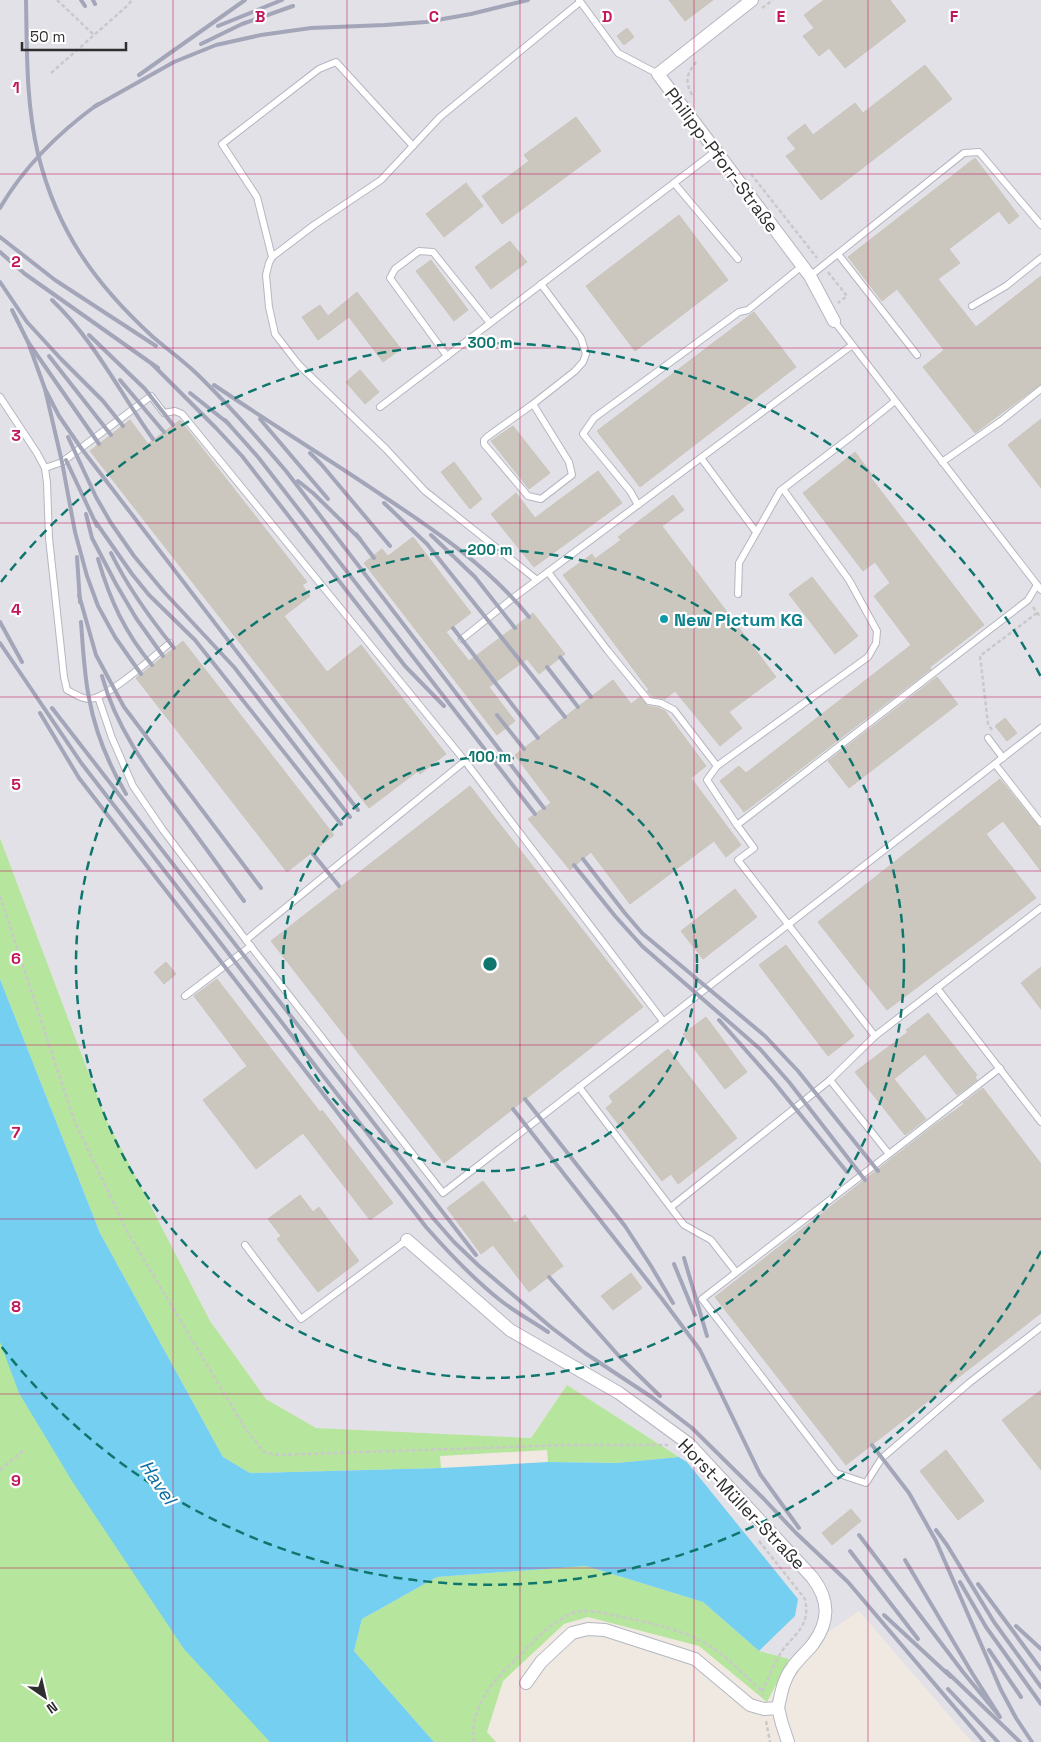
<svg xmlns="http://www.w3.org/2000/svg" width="1041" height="1742" font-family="'Space Grotesk',sans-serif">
<rect width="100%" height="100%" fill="#efe9e1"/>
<path fill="#e3e1e8" d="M0,0H1041V1742H972L859,1611L789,1659L759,1651L795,1616L687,1462L567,1385L531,1438L316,1428L266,1399L210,1321L106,1119L0,838Z"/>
<g fill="#b6e59e">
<path d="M0,838L106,1119L210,1321L266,1399L316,1428L531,1438L567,1385L679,1457L618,1463L548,1462L547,1450L440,1456L441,1468L250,1473L223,1457L100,1233L0,979Z"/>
<path d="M0,1305L278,1742H0Z"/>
<path d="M586,1566L703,1602L759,1651L789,1659L767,1702L699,1646L588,1617L564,1624L503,1681L487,1732L496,1742H434L354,1651L362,1619L437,1577Z"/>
</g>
<path fill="#75cff0" d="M0,979L100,1233L223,1457L250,1473L441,1468L548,1462L617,1463L679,1457L687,1462L798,1599L795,1616L759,1651L703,1602L586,1566L437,1577L362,1619L354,1651L434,1742H270L184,1649L72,1481L19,1393L0,1342Z"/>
<g fill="#cbc7bf" stroke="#cbc5ba">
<path d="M669,0H713L685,21Z"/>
<path d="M824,0H890L906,21L845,68L829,48L819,56L803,36L814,28L804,15Z"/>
<path d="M627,28L634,37L624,45L617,36Z"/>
<path d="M925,65L952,99L821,200L786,156L796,149L787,138L805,124L813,135L855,103L863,113Z"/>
<path d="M576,117L601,151L502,224L482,196L529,161L524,155Z"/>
<path d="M975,158L1019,216L1009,224L999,211L949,249L960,263L938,279L976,327L1041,276V384L975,433L923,367L944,350L897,289L882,301L848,257Z"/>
<path d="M466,183L483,206L444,237L426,214Z"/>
<path d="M679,215L728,280L635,351L586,286Z"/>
<path d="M510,241L527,262L491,289L475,267Z"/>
<path d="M431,260L468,310L454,321L416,271Z"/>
<path d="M357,292L401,349L383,362L349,317L318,340L302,317L320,305L328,316Z"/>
<path d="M754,312L796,367L640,487L597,431Z"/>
<path d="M360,370L379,392L365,404L346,382Z"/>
<path d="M1041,419V488L1008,445Z"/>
<path d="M130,420L148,444L180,420L307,582L302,585L310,596L284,616L327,672L361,645L446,754L420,774L418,771L369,808L90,451Z"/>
<path d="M513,426L550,473L529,489L491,441Z"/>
<path d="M855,452L873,476L871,478L984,625L930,667L931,669L744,812L720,781L739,766L746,773L911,645L874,596L890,583L875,562L863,571L803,493Z"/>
<path d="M454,462L482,499L470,509L441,472Z"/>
<path d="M598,471L622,503L534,567L491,514L516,493L535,518Z"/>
<path d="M673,495L684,510L662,526L776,677L729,712L742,728L720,746L675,691L665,699L652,696L647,691L649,690L563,575L592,554L595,559L621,540L618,537Z"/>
<path d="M413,537L471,613L446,632L469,661L533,613L565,654L539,674L527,659L489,687L515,721L497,735L364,563L382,549L388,556Z"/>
<path d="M812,577L858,636L835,654L789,594Z"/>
<path d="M183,641L334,835L287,872L136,678Z"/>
<path d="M937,677L958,704L849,788L828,761Z"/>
<path d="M613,680L631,704L640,697L648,706L659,708L665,711L706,766L691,778L741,845L726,857L714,841L630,904L591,852L570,870L528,819L551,803L515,755Z"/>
<path d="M1005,718L1017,733L1007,741L995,726Z"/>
<path d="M1000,779L1041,830V871L1003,821L986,834L1036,898L887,1010L818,922Z"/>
<path d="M470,786L643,1007L444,1163L271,941Z"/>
<path d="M735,889L757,917L703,959L681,931Z"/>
<path d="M786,945L854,1036L828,1056L759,965Z"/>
<path d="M166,962L176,974L164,984L154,972Z"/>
<path d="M1041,967V1009L1021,983Z"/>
<path d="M217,979L320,1112L322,1110L393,1203L370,1220L303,1133L256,1169L203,1100L247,1066L194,996Z"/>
<path d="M928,1013L977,1075L975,1077L977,1080L957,1095L925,1054L894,1079L926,1119L905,1135L855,1072L908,1032L906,1030Z"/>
<path d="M706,1017L747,1072L725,1089L683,1034Z"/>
<path d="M668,1049L737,1138L678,1184L671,1174L662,1181L606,1108L613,1102L609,1096Z"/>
<path d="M983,1088L1041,1164V1313L846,1465L715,1297L932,1127L964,1104L963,1103Z"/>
<path d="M483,1181L515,1223L525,1215L563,1266L529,1292L493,1245L481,1254L447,1208Z"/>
<path d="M300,1195L313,1212L319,1207L359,1261L318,1292L277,1239L281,1236L268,1219Z"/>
<path d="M631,1273L642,1288L613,1310L601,1296Z"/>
<path d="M1041,1390V1470L1002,1420Z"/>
<path d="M946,1450L984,1501L958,1520L920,1471Z"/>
<path d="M851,1509L861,1521L832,1545L822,1533Z"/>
</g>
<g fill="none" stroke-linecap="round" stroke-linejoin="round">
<defs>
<g id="lane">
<path d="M579,0L618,53L658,74"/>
<path d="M674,183L738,259"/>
<path d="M838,254L917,355"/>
<path d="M272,257L257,197L222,144L319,69L336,62L413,146"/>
<path d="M810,276L964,153L979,152L1041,225"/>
<path d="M972,306L1006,286L1041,258"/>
<path d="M834,321L1041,590"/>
<path d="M447,356L390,278L395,269L419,251L433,252L490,323"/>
<path d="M0,397L37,453L45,468L47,483L49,538L64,677L67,690C74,693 81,699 89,699C107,699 155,655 170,643"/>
<path d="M533,404L487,437L484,440V444L528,496L541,499L572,475L569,462L533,404L575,371L583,362L586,354L581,338L541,284"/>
<path d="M380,407L716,151"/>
<path d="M701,458L756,532"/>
<path d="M942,462L1001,421L1041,389"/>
<path d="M45,468L62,462L151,396L164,413L175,411L182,414L465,761L246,940"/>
<path d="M638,505L630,491L583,434L594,418L739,312L748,310L802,266"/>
<path d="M548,572L608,651L649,701L661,703L674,710L717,766L707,780L737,825"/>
<path d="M537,580L425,491L386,449L299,365L275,334L269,307L266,275L269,263L272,257L314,225L381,180L440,117L580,2"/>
<path d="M738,594L739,563L780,491L852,436L895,401"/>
<path d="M462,639L513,598L851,346"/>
<path d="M98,697L112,738L133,786L163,830L246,940L443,1193L1041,728"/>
<path d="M988,738L1003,758"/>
<path d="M465,761L663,1021"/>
<path d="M995,764L1041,823"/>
<path d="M717,766L868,657L876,643L877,631L849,580L783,489"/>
<path d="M937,988L1041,1122"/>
<path d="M185,996L251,946"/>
<path d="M875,1036L738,860L754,848L737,825L1028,600L1037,585"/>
<path d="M1000,1068L702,1299L836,1473L866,1483L882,1458L969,1383L1041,1327"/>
<path d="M830,1080L889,1154"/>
<path d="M579,1087L684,1225L711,1240L736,1272"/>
<path d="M671,1207L830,1080L875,1036L1041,908"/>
<path d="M245,1245L301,1319L407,1240"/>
</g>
<g id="street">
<path d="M752,0L658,74L810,276L834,321"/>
<path d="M407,1240L510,1330L619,1393L689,1444L812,1577C830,1600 830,1621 813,1644C806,1653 798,1659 792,1668C783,1680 781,1694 778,1708"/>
<path d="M526,1683L541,1662L572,1633L588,1629L605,1630L695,1659L750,1705L764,1709L778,1708L782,1724L788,1742"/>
</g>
</defs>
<use href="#lane" stroke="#b4b7c1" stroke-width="8"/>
<use href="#street" stroke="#b4b7c1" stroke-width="14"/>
<g stroke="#c9c9c9" stroke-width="2.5" stroke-dasharray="4 2.5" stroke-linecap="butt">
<path d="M57,0L94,35"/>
<path d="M762,8L773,0"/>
<path d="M51,73L127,6L132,0"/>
<path d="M692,95C685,81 686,75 696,62"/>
<path d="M751,174L817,258"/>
<path d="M828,272L847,296L838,303"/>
<path d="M1033,607L1041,618"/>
<path d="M992,730L988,724L980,656L1037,613"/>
<path d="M0,896L74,1120L128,1233L245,1428L264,1452L277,1455L566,1445H668"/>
<path d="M0,1470L25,1449"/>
<path d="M759,1541L805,1599C811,1626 795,1633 782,1651C774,1663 769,1678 762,1691L763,1696"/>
<path d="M766,1721L770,1742"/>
<path d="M474,1742C469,1714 489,1684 509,1666C527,1649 549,1622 573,1613C587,1608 602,1613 617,1616C651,1623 688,1630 717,1651C733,1663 747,1678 762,1691"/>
</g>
<use href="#lane" stroke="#fff" stroke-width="6"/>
<use href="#street" stroke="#fff" stroke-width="12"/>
<g stroke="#a3a6b8" stroke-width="4">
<path d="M26,0C27,52 26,103 38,154C57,231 95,284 153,337C167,349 182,360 196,373C228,404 257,437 286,471L544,808"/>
<path d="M81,0L85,6"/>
<path d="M93,0L95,4"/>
<path d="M218,26L282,0"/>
<path d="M201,44L242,24L293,6"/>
<path d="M139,75L245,0"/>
<path d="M94,107L174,62L216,45L261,35L311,28L385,25L426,22L471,14L528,0"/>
<path d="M0,208C25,165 58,133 98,104"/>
<path d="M0,237L55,280L156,346"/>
<path d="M0,252L25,274L158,368"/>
<path d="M0,282L27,322L61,359L103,401L123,426"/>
<path d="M52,300C94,340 120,393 153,439"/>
<path d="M12,310L28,342L99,444"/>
<path d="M89,335L145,389L173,425"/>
<path d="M28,342L45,389L62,462L75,532L87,576L98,606L115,637L141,674"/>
<path d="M49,356L111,435"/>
<path d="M152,364L216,428L242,456L405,666L444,706"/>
<path d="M120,380L164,432"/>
<path d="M214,385C270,423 327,458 383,496C436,531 489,567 529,617"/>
<path d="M45,389L59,416L81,448L358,810"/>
<path d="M190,393L229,424"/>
<path d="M260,419L328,499"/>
<path d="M225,420L258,457L535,814"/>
<path d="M68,437L96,497L111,523L134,556L164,592L234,667L350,817"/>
<path d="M310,453L321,464L390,546"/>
<path d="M66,460L97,526"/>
<path d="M298,481L313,493L360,539"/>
<path d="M384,503L427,544L565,717"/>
<path d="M86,514L92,538L116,584L136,618L163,656"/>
<path d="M95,521L132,574L149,595L195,640L341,824"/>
<path d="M356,534L374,558"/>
<path d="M431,535L475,577L515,628"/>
<path d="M111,553C128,588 149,617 174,648"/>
<path d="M77,557L80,602"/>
<path d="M98,559C110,600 125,633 152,665"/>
<path d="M79,595L96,655L124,707L261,888"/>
<path d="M0,622L22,662"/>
<path d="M81,622C83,647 84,673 89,698C95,731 109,765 126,794"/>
<path d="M453,628L538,738"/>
<path d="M0,643L82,764L433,1218L454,1242L479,1266L552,1328L585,1353L653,1398L692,1428L763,1498L796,1533L848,1582L984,1742"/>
<path d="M560,657L591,697"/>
<path d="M547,667L578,707"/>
<path d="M102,676C116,728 147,769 179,812C201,841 222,871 244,901"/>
<path d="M52,708L476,1255"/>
<path d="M40,713L79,778L426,1227C449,1253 472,1278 500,1300C515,1312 532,1321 548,1332"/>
<path d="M497,715L524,749"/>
<path d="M313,854L339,886"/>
<path d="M583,859L624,912L642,933L765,1036L798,1071L878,1171"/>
<path d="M574,865L615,916L642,946L760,1049L789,1082L865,1180"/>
<path d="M719,1020L773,1081L847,1172"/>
<path d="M525,1099L625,1226L651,1266L673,1303"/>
<path d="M513,1109L662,1299L700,1350L760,1474L799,1528"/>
<path d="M684,1258L707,1336"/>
<path d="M674,1264L695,1315"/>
<path d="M549,1277L618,1355L660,1396"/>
<path d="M872,1445L909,1493L936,1541L1001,1690L1016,1718L1032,1742"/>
<path d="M936,1530L947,1545L994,1622L1041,1687"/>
<path d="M859,1535L963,1672L1000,1717L972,1673L905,1560"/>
<path d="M850,1551L918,1639"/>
<path d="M960,1582L986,1627L1041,1704"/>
<path d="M978,1584L1041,1669"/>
<path d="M884,1615L951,1677"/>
<path d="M1016,1626L1041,1649"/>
<path d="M989,1650L1021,1697"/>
<path d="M946,1671L1020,1742"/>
<path d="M948,1689L998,1742"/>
</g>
</g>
<path fill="none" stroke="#c2185b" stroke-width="1" stroke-opacity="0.55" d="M173,0V1742M347,0V1742M520,0V1742M694,0V1742M868,0V1742M0,174H1041M0,348H1041M0,523H1041M0,697H1041M0,871H1041M0,1045H1041M0,1219H1041M0,1394H1041M0,1568H1041"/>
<g fill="none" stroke="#0f766e" stroke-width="2.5" stroke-dasharray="9 6">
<circle cx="490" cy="964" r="207"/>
<circle cx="490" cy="964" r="414"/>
<path d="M1041 1251A621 621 0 0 1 1 1346M1 582A621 621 0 0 1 1041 677"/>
</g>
<circle fill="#0f9aa8" stroke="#fff" stroke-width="2" cx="664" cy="619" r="5"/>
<g text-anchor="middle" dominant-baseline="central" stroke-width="4.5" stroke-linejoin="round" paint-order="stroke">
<g font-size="18" fill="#2e2e2e" stroke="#fff">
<text transform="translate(722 160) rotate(53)">Philipp-Pforr-Straße</text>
<text transform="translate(742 1504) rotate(46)">Horst-Müller-Straße</text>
</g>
<g font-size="18" font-weight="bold" fill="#0d838f" stroke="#fff" text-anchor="start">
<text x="674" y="619">New Pictum KG</text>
</g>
<g font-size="19" font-style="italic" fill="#0d6fa3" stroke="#fff">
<text transform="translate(158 1482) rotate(56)">Havel</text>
</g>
</g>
<g font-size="16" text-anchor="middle" font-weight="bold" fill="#c2185b" stroke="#fff" stroke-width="4.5" stroke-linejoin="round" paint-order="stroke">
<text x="260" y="22">B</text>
<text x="434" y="22">C</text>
<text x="607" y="22">D</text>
<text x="781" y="22">E</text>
<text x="954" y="22">F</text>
<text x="16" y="93">1</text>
<text x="16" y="267">2</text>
<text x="16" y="441">3</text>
<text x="16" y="615">4</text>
<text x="16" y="790">5</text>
<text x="16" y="964">6</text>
<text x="16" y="1138">7</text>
<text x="16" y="1312">8</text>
<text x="16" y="1486">9</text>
</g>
<circle cx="490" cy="964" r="8" fill="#0f766e" stroke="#fff" stroke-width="2.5"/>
<g font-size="15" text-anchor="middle" font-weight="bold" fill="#0f766e" stroke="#fff" stroke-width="4.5" stroke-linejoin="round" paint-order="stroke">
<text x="490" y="348">300 m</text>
<text x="490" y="555">200 m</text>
<text x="490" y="762">100 m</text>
</g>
<g transform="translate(45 1697) rotate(146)" stroke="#ffffff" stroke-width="4" paint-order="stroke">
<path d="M0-4L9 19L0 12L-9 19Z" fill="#2e2e2e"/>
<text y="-8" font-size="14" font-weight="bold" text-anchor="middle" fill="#2e2e2e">N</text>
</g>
<path d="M22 42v8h104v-8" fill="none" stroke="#2e2e2e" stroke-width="2.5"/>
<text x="30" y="42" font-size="15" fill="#2e2e2e" stroke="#ffffff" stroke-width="4" paint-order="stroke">50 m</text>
</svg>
